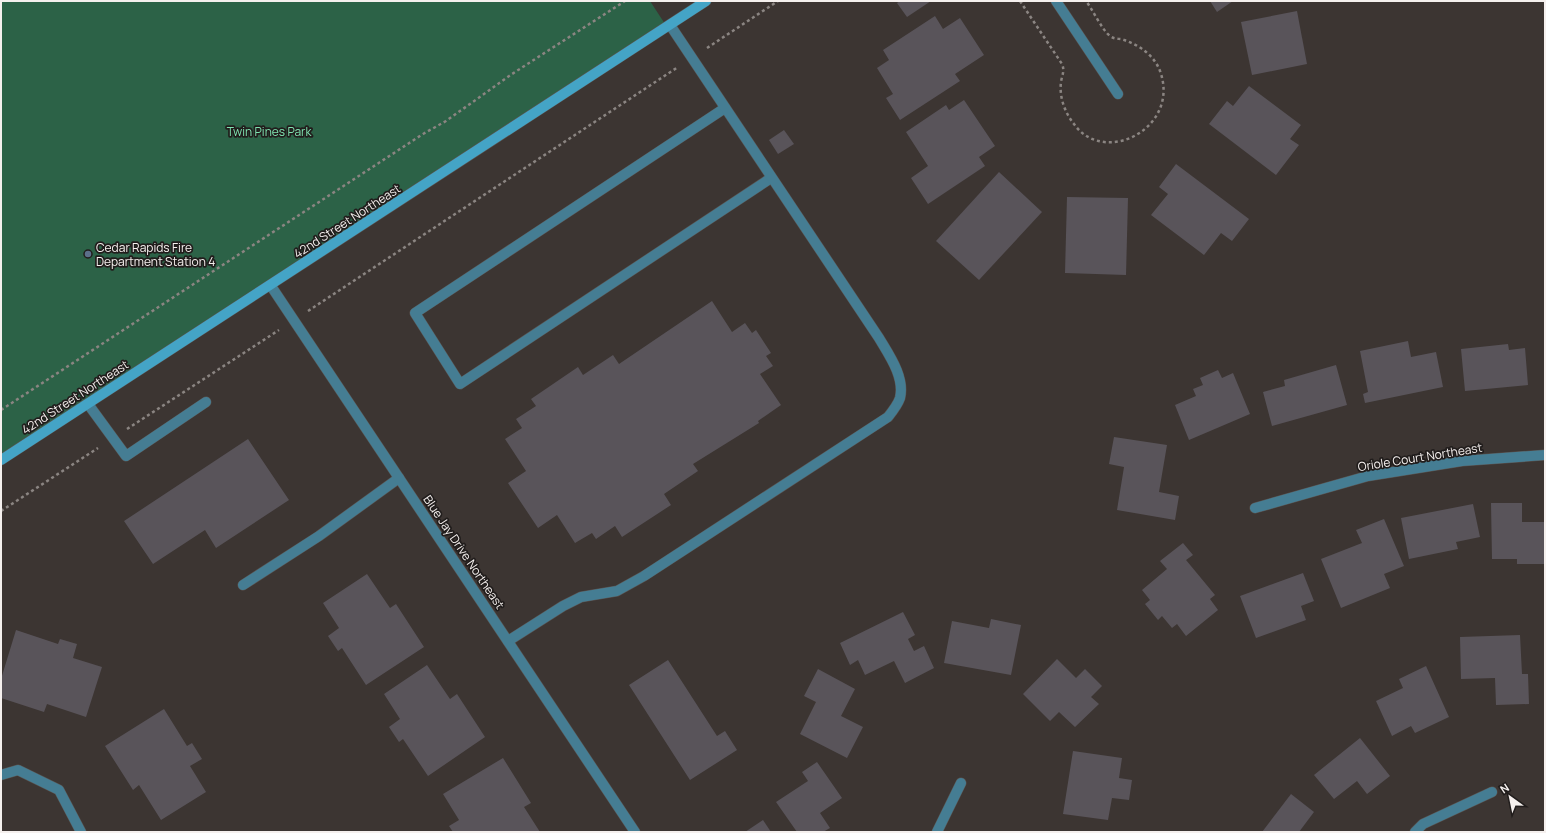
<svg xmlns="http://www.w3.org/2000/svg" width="1546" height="833" font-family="Manrope,sans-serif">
<rect width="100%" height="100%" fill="#3c3532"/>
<path fill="#2c6247" d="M1,1H650L667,27L1,460Z"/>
<g fill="#59545a">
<path d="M900,1H931L907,17L897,3Z"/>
<path d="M1210,1H1233L1217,12Z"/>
<path d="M1297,11L1307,64L1252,75L1241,22Z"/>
<path d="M935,16L943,29L960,18L984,55L955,74L960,81L900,120L886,98L893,94L877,68L889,60L883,50Z"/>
<path d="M1249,86L1301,125L1290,139L1299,145L1276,175L1209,124L1227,101L1233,106Z"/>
<path d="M964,100L995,146L979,157L985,166L928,204L911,178L928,166L906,132L946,105L949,110Z"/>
<path d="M784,130L794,144L778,154L769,140Z"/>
<path d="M1176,164L1249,219L1232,241L1221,233L1204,255L1151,215L1168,194L1159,187Z"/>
<path d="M999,172L1042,212L979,280L936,241Z"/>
<path d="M1067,197L1128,198L1126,275L1065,273Z"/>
<path d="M712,301L732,332L745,323L752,333L756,330L771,353L766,356L773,366L760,374L781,405L758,421L759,423L693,464L698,471L664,494L671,505L622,537L615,526L596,539L592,533L575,543L557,515L538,528L508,483L526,471L505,439L522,428L516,419L536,406L531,399L578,367L583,375L613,355L619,364Z"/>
<path d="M1408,341L1411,357L1436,352L1443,387L1365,403L1363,394L1368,392L1360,351Z"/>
<path d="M1508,344L1509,350L1525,348L1528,385L1465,391L1461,349Z"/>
<path d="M1336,365L1347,405L1272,426L1263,392L1285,386L1284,380Z"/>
<path d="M1218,370L1222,378L1233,373L1250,414L1189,440L1175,405L1196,396L1193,389L1203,385L1200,378Z"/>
<path d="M1114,437L1167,445L1159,492L1179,496L1175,520L1117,510L1124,467L1109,464Z"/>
<path d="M248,439L289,500L216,548L205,530L153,564L124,521Z"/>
<path d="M1491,503H1522V522H1545V564H1517V559H1492Z"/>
<path d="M1473,504L1480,537L1456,542L1458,549L1409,559L1401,518Z"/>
<path d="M1384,519L1404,566L1384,574L1390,588L1341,608L1321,559L1362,543L1356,530Z"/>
<path d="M1183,543L1193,555L1186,560L1215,595L1210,599L1218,610L1186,636L1177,624L1172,628L1162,616L1158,620L1145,604L1150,600L1142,590L1167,569L1160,561Z"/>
<path d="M1303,573L1314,601L1301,606L1306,620L1256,638L1240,596Z"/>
<path d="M367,574L390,608L396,604L424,647L366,685L342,648L338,651L328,636L339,628L323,603Z"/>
<path d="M903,612L915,635L908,639L914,651L924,646L934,668L905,683L894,661L865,675L858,660L850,665L840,643Z"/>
<path d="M991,619L1021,625L1011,675L944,663L952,621L989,628Z"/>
<path d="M16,630L58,644L60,639L77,644L73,658L102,667L86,717L47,704L44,712L1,698V679Z"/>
<path d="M1520,635L1522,674H1528L1529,704L1496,705L1495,678L1461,679L1460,637Z"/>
<path d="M1057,659L1076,678L1085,669L1102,686L1091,697L1099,704L1075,727L1059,712L1050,721L1023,694Z"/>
<path d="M668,660L717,736L725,731L737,750L690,780L629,685Z"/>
<path d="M427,665L450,699L457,694L485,737L428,776L403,739L399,742L389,727L400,719L384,694Z"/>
<path d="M1426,666L1449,717L1415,733L1411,726L1392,736L1376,701L1403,688L1399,679Z"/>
<path d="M818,669L855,689L841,716L863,727L847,758L800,734L816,702L804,696Z"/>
<path d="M164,709L187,746L192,743L202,759L190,766L206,792L161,820L139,785L133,790L105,746Z"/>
<path d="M1360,738L1390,776L1367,794L1357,781L1334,799L1314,775Z"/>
<path d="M1073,751L1122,758L1119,778L1132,780L1129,800L1112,798L1108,820L1063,814Z"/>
<path d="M503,758L531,803L524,807L540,832H453L449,826L459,820L443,794Z"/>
<path d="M817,762L842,798L820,813L830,828L823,832H797L776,802L808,781L802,772Z"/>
<path d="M1291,794L1314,812L1299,832H1262Z"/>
<path d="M763,820L771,832H745Z"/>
</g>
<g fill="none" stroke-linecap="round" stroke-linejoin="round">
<defs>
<g id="service">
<path d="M725,108L415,313L460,384L771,178"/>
<path d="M88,404L126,456L206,402"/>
<path d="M243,585L319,536L399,478"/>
<path d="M508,641L563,606L581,597L617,591L644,576L888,417C892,412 898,404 900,398C905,377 889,355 879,338L670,25"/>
</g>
<g id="minor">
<path d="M1056,1L1118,94"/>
<path d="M271,286L635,832"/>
<path d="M1255,508L1368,476L1462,461L1545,455"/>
<path d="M1,775L18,770L59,790L81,832"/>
<path d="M937,832L961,783"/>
<path d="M1415,832L1423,824L1492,792"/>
</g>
<path id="secondary" d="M1,460L706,1"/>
</defs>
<use href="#service" stroke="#5a5350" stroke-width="11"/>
<use href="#minor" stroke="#5a5350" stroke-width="11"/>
<use href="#secondary" stroke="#5a5350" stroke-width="11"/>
<g stroke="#8b8582" stroke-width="2.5" stroke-dasharray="3 3" stroke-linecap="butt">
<path d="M1020,1L1062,64C1065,71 1062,75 1061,82C1059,97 1065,113 1074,124C1104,167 1181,128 1160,71C1154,55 1139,45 1124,40C1120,38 1115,40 1110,36C1102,30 1093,10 1086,1"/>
<path d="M707,48L778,1"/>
<path d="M308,311L678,67"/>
<path d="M1,410L423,134L446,121L512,74L625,1"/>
<path d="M127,429L279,330"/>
<path d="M1,511L98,448"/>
</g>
<use href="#service" stroke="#457d93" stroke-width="10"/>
<use href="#minor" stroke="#457d93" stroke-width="10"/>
<use href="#secondary" stroke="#44a4c6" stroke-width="10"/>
</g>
<circle fill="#5c6f8a" stroke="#211d1c" stroke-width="1.5" cx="88" cy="254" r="4"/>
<g text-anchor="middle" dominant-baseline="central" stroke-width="3.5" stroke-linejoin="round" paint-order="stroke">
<g font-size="12" fill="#7fe4b1" stroke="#211d1c">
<text x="269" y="131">Twin Pines Park</text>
</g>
<g font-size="12" fill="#f5f0ee" stroke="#211d1c">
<text transform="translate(347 221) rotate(-33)">42nd Street Northeast</text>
<text transform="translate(75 397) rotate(-33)">42nd Street Northeast</text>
<text transform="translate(1420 457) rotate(-9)">Oriole Court Northeast</text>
<text transform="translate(464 552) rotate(56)">Blue Jay Drive Northeast</text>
</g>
<g font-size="12" fill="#f5f0ee" stroke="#211d1c" text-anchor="start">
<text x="96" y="247">Cedar Rapids Fire<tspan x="96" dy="14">Department Station 4</tspan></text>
</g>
</g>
<rect width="1546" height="833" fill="none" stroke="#f5f0ee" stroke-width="4"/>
<g transform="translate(1510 797) rotate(327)" stroke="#211d1c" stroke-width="3" paint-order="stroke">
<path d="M0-3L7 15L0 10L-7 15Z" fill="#f5f0ee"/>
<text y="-6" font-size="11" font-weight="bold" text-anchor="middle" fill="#f5f0ee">N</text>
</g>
</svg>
